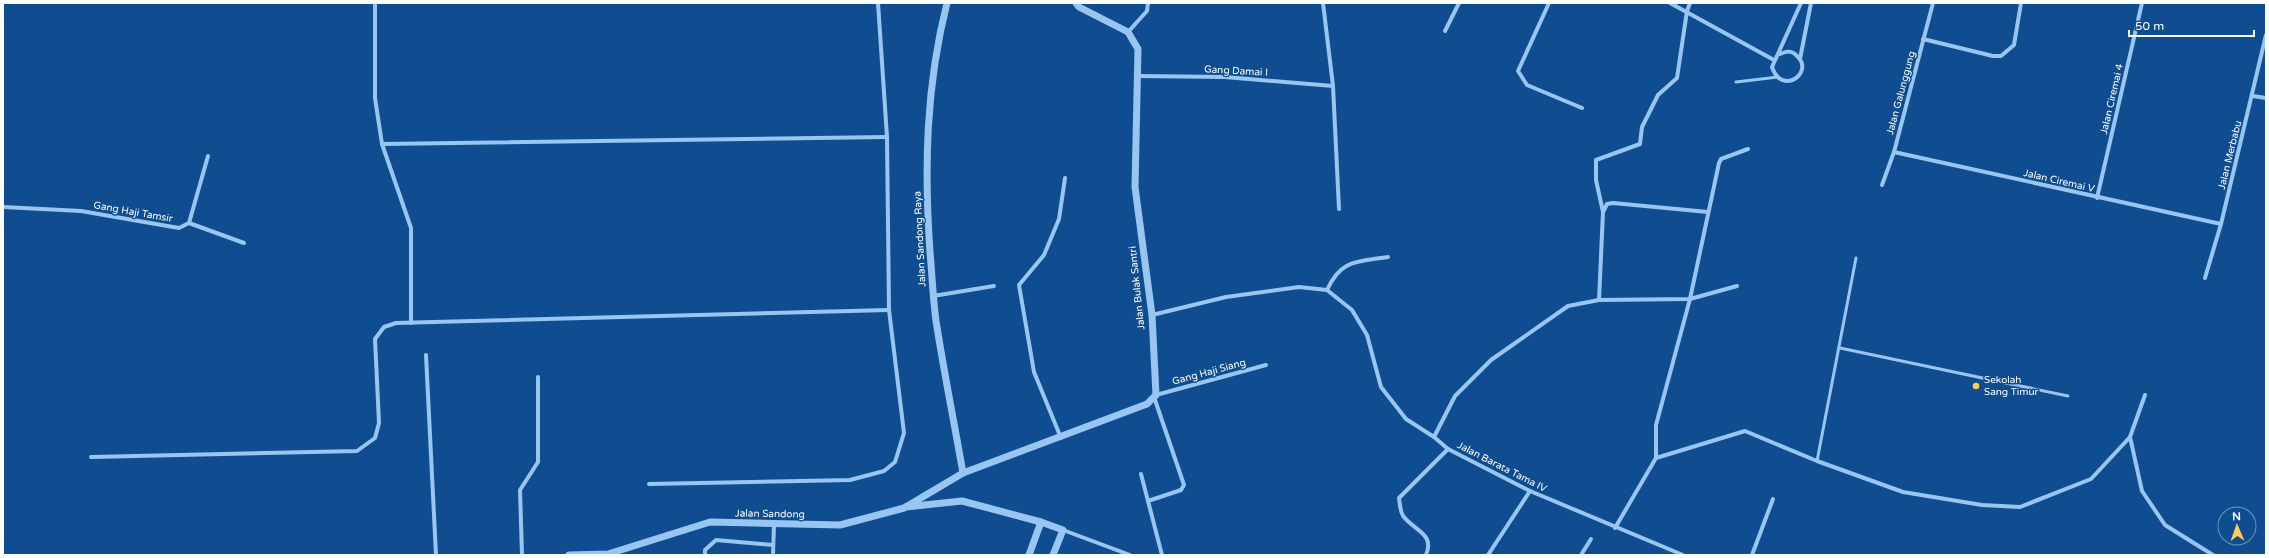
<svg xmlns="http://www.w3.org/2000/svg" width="2269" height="558" font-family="'Varela Round',sans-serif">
<rect width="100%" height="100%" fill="#0f4d90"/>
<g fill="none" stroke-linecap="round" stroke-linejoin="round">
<g stroke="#99c5f3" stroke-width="3">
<path d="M1736,82L1778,77"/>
<path d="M1840,348L2068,396"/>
<path d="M1817,461L1856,258"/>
</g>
<g stroke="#99c5f3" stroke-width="4">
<path d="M375,3V98L382,144L411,228V323"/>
<path d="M1323,3L1333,86L1339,209"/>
<path d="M1549,3L1518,71L1527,85L1582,108"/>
<path d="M1670,3L1774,60"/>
<path d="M1445,31L1459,3"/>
<path d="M1128,32L1147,11L1148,3"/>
<path d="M1923,39L1993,56H2001L2014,45L2021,3"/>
<path d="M1780,54C1787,51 1792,50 1797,56C1815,72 1782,97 1772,67L1801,3"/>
<path d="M1800,59L1811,3"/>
<path d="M1137,76L1225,77L1333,86"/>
<path d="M2253,96L2266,98"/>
<path d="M382,144L887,137"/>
<path d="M1894,152L2221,224"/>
<path d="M1882,185L1894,152L1933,3"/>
<path d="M2097,198L2142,3"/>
<path d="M3,207L81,211L179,228L189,223L208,156"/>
<path d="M1603,212L1596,180V160L1640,144L1642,127L1658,95L1677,78L1687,11L1690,3"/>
<path d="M189,223L244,243"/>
<path d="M2205,278L2221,224L2266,35"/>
<path d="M1327,290C1341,259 1357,262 1388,257"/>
<path d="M933,296L994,286"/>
<path d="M1599,300L1603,212L1607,204L1613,203L1708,212"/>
<path d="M1152,315L1226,297L1299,287L1327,290L1352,310L1367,335L1381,387L1406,419L1434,437L1448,449L1530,491L1683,555"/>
<path d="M426,355L436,555"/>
<path d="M1156,395L1266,365"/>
<path d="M1434,437L1455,396L1491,360L1568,306L1599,300L1690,299L1737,286"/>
<path d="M2130,437L2142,491L2165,525L2213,555"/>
<path d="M1061,438L1034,372L1019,285L1044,255L1059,219L1065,178"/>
<path d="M91,457L357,451L375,438L379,423L375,339L384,327L396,323L889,310"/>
<path d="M1656,458V425L1690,299L1719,163L1721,159L1748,149"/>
<path d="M1141,474L1162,555"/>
<path d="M649,484L850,480L884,471L895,462L904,433L889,310L887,137L878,3"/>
<path d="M1148,501L1181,490L1184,485L1154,397"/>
<path d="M1615,528L1656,458L1745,431L1817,461L1903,492L1982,505L2020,507L2091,479L2130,437L2145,395"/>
<path d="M1063,530L1130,555"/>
<path d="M522,555L520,490L538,462V377"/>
<path d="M705,555V550L716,540L773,545"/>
<path d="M773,555L774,524"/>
<path d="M1426,555C1435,534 1415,531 1404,517C1400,513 1400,504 1399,498L1448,449"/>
<path d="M1488,555L1530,491"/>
<path d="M1581,555L1591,539"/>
<path d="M1752,555L1773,499"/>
</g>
<g stroke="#99c5f3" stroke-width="7">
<path d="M947,3C926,86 924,167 930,252C932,275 933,298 936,321C944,372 954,422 963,473"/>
<path d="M906,507L962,501L1041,522L1063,530L1053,555"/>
<path d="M569,555L608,554L710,522L840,525L904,508L963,473L1147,404L1156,395L1152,315L1135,187L1138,49L1128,32L1079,7L1076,3"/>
<path d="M1029,555L1041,522"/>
</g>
</g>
<circle fill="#ffc95b" stroke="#0f4d90" stroke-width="1.5" cx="1976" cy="386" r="4"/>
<g text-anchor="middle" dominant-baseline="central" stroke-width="3" stroke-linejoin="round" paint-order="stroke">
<g font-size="10" fill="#fff" stroke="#0f4d90">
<text transform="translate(1236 71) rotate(3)">Gang Damai I</text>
<text transform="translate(1901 93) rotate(-75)">Jalan Galunggung</text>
<text transform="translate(2112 99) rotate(-77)">Jalan Ciremai 4</text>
<text transform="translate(2230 155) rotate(-76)">Jalan Merbabu</text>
<text transform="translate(2059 181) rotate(13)">Jalan Ciremai V</text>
<text transform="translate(133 212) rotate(10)">Gang Haji Tamsir</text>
<text transform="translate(920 239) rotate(-93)">Jalan Sandong Raya</text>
<text transform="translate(1137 288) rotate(-96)">Jalan Bulak Santri</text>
<text transform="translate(1209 372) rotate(-15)">Gang Haji Siang</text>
<text transform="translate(1502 467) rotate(27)">Jalan Barata Tama IV</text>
<text transform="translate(770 514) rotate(1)">Jalan Sandong</text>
</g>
<g font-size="10" fill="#fff" stroke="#0f4d90" text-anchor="start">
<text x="1984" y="380">Sekolah<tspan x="1984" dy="12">Sang Timur</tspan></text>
</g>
</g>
<rect width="2269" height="558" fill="none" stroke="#ffffff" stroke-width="8"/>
<g transform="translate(2237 526) rotate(358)"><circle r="19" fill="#0f4d90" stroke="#6f94bc"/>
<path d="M0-3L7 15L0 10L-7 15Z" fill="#ffc95b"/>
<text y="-6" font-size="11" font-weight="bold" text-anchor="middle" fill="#ffffff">N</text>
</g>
<path d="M2129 30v6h125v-6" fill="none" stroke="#ffffff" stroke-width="2"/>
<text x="2135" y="30" font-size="12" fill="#ffffff" stroke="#0f4d90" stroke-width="3" paint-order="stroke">50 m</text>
</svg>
